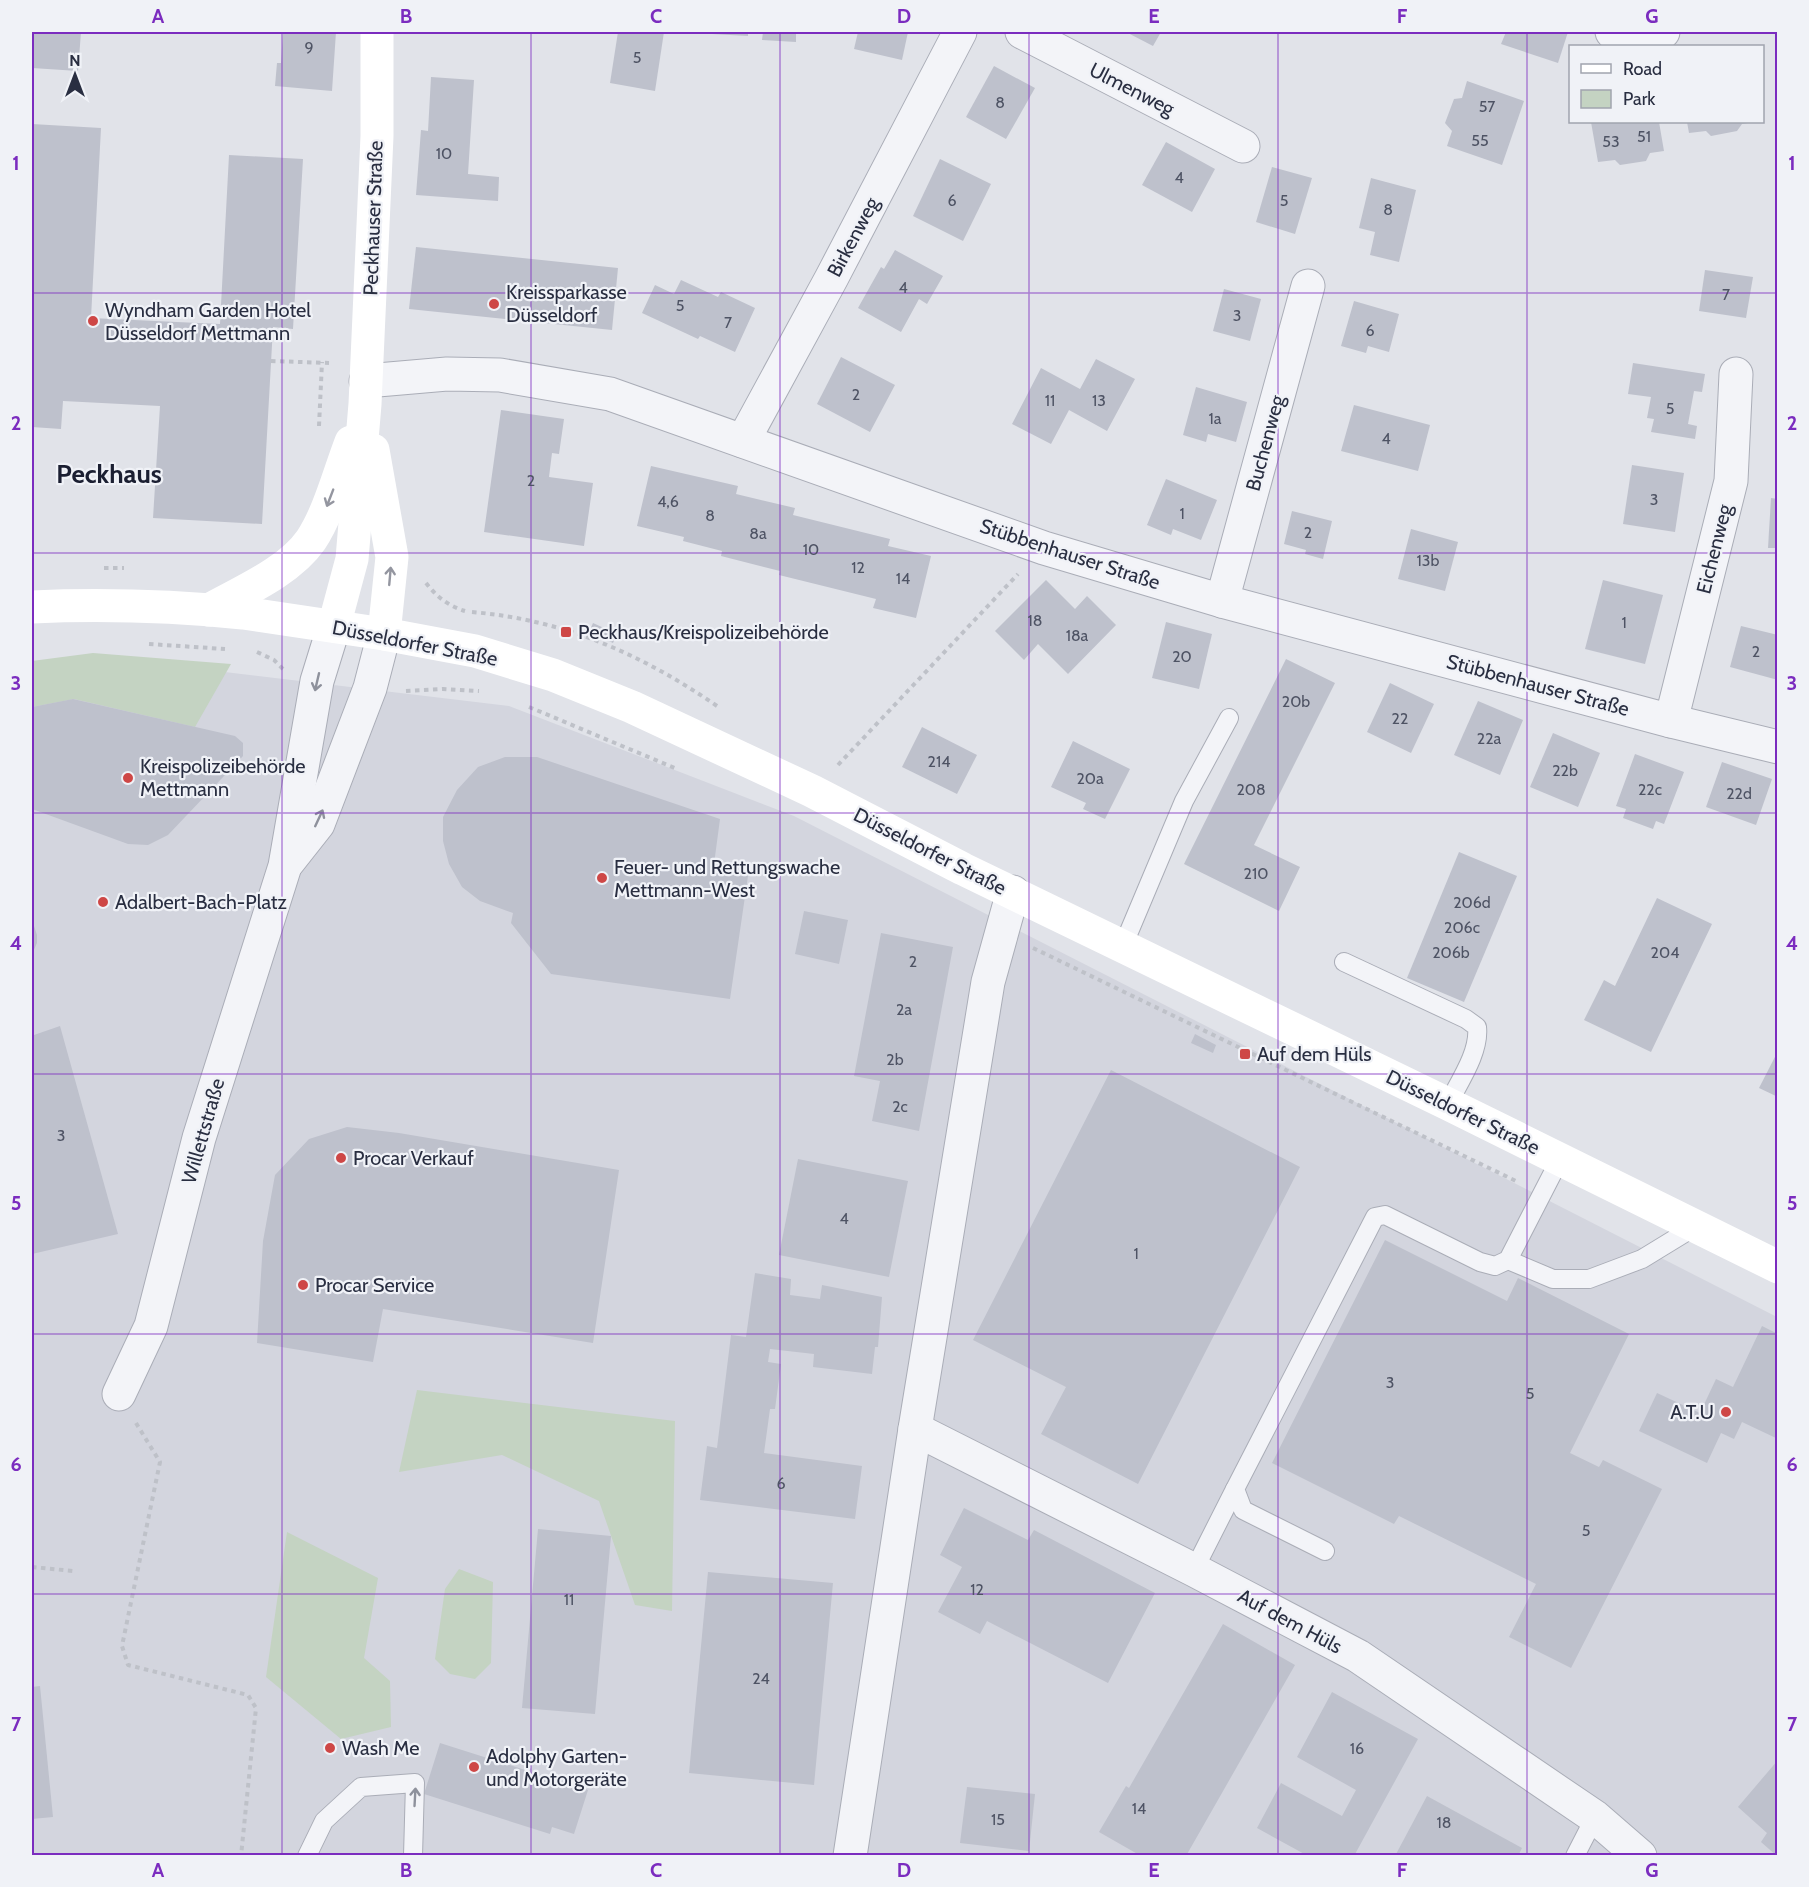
<svg xmlns="http://www.w3.org/2000/svg" width="1809" height="1887" font-family="Cabin,sans-serif">
<rect width="100%" height="100%" fill="#e1e3e9"/>
<path fill="#d3d5de" d="M133,661L509,706L794,816L1777,1317V1855H32V672Z"/>
<g fill="#c4d3c2">
<path d="M93,653L231,664L195,727L74,699L32,707V661Z"/>
<path d="M417,1390L675,1421L672,1611L635,1605L599,1501L502,1455L399,1472Z"/>
<path d="M287,1532L378,1578L364,1658L390,1681L391,1727L341,1739L266,1677Z"/>
<path d="M459,1569L493,1582L491,1663L475,1679L450,1674L435,1659L445,1589Z"/>
</g>
<g fill="#bec1cc">
<path d="M32,32H81L78,71L32,68Z"/>
<path d="M283,32H336L332,91L275,86L277,63H281Z"/>
<path d="M618,32H664L655,91L610,83Z"/>
<path d="M712,32H748V36L712,34Z"/>
<path d="M763,32H796V42L762,40Z"/>
<path d="M858,32H908L902,60L854,49Z"/>
<path d="M1126,32H1161L1153,46Z"/>
<path d="M1506,32H1568L1558,63L1501,44Z"/>
<path d="M994,66L1035,88L1006,139L966,117Z"/>
<path d="M431,77L474,80L468,174L499,177L498,201L416,195L421,130L428,131Z"/>
<path d="M1467,81L1524,101L1502,165L1447,146L1452,131L1445,123L1454,99L1462,98Z"/>
<path d="M1591,122H1659L1664,151L1650,153L1646,161L1620,165L1615,160L1598,162Z"/>
<path d="M1687,122H1748V123L1742,124L1737,131L1711,136L1706,131L1689,133Z"/>
<path d="M32,124L101,128L91,318L220,324L229,155L303,159L293,329L273,327L262,524L153,518L160,406L63,401L61,429L32,427Z"/>
<path d="M1166,142L1215,169L1192,212L1142,185Z"/>
<path d="M940,159L991,184L963,241L913,216Z"/>
<path d="M1272,167L1312,178L1295,234L1256,222Z"/>
<path d="M1371,178L1416,190L1399,262L1370,255L1375,232L1359,228Z"/>
<path d="M416,247L618,268L612,330L409,309Z"/>
<path d="M895,250L943,276L927,304L919,299L901,332L858,308L881,267L884,269Z"/>
<path d="M1705,270L1753,277L1746,318L1699,311Z"/>
<path d="M681,280L718,297L721,292L755,308L735,352L700,336L698,339L642,313L655,285L674,294Z"/>
<path d="M1224,289L1261,299L1250,341L1213,331Z"/>
<path d="M1354,301L1399,314L1389,352L1368,346L1366,353L1341,346Z"/>
<path d="M841,357L895,385L870,432L817,404Z"/>
<path d="M1096,359L1135,379L1107,431L1069,410L1051,444L1012,424L1041,368L1080,389Z"/>
<path d="M1633,363L1705,374L1702,392L1694,391L1688,424L1697,426L1695,439L1651,432L1654,419L1647,418L1651,397L1628,394Z"/>
<path d="M1196,387L1247,402L1236,442L1208,434L1206,442L1183,435Z"/>
<path d="M1354,405L1430,425L1418,471L1341,451Z"/>
<path d="M501,410L564,419L559,454L552,453L549,477L593,483L584,546L484,532Z"/>
<path d="M1632,465L1684,473L1675,532L1623,524Z"/>
<path d="M651,466L738,486L736,494L795,508L793,515L890,539L888,546L931,556L916,618L873,608L876,599L779,575L780,571L721,556L722,551L683,541L684,537L637,526Z"/>
<path d="M1166,479L1217,500L1201,540L1173,529L1171,535L1147,525Z"/>
<path d="M1771,498L1778,499V548H1768Z"/>
<path d="M1292,511L1332,521L1323,559L1305,554L1306,550L1284,544Z"/>
<path d="M1411,529L1458,542L1445,591L1398,579Z"/>
<path d="M1046,580L1075,609L1087,596L1116,625L1068,674L1038,644L1024,660L995,631Z"/>
<path d="M1603,580L1663,595L1645,664L1585,649Z"/>
<path d="M1166,622L1212,634L1199,689L1152,678Z"/>
<path d="M593,623L617,634L613,643L589,632Z"/>
<path d="M1741,626L1778,635V680L1730,667Z"/>
<path d="M1286,659L1335,683L1254,845L1300,867L1279,911L1184,864Z"/>
<path d="M1390,683L1434,704L1411,753L1367,732Z"/>
<path d="M73,699L235,736L243,743V756L168,835L148,845L128,844L32,809V707Z"/>
<path d="M1478,701L1523,720L1500,775L1454,755Z"/>
<path d="M922,727L977,755L957,794L902,767Z"/>
<path d="M1553,733L1600,753L1578,807L1530,787Z"/>
<path d="M1073,741L1130,769L1105,819L1083,809L1086,803L1051,787Z"/>
<path d="M1635,754L1684,772L1664,824L1656,821L1653,829L1623,818L1626,809L1616,806Z"/>
<path d="M505,757H537L720,819L714,864L749,869L730,999L551,974L511,923L513,913L480,901L462,887L449,864L443,841V817L457,790L478,767Z"/>
<path d="M1722,762L1772,779L1756,825L1706,807Z"/>
<path d="M1459,852L1517,876L1464,1002L1407,978Z"/>
<path d="M1657,898L1712,924L1651,1052L1584,1020L1604,980L1615,986Z"/>
<path d="M804,911L848,920L839,964L795,954Z"/>
<path d="M32,920L37,935V943L32,954Z"/>
<path d="M881,933L953,947L919,1131L872,1121L880,1081L854,1076Z"/>
<path d="M60,1026L118,1234L32,1254V1030L34,1035Z"/>
<path d="M1195,1034L1216,1045L1213,1053L1191,1043Z"/>
<path d="M1778,1051V1097L1759,1088Z"/>
<path d="M1111,1070L1300,1167L1138,1484L1041,1434L1066,1387L973,1340Z"/>
<path d="M347,1127L399,1133L619,1170L593,1343L383,1309L373,1362L257,1343L263,1241L275,1175L309,1139Z"/>
<path d="M798,1159L908,1181L889,1277L779,1255Z"/>
<path d="M1385,1240L1507,1301L1518,1278L1629,1334L1570,1453L1599,1467L1603,1460L1662,1489L1571,1668L1509,1637L1536,1584L1399,1516L1394,1524L1272,1463Z"/>
<path d="M755,1273L791,1279L790,1295L820,1299L822,1285L882,1297L878,1347H875L872,1374L813,1367L814,1354L770,1349L768,1362L781,1364L775,1409H770L764,1453L862,1466L855,1519L700,1500L707,1446L717,1448L731,1335L746,1337Z"/>
<path d="M1762,1326L1778,1334V1439L1742,1422L1734,1439L1721,1433L1707,1463L1639,1431L1657,1393L1700,1413L1716,1379L1733,1387Z"/>
<path d="M964,1508L1028,1540L1034,1530L1155,1593L1108,1683L987,1621L980,1634L938,1612L962,1567L940,1555Z"/>
<path d="M538,1529L611,1536L595,1714L522,1708Z"/>
<path d="M708,1572L833,1583L814,1785L689,1773Z"/>
<path d="M1223,1624L1295,1665L1186,1856H1141L1099,1832L1126,1786L1129,1788Z"/>
<path d="M40,1686L53,1817L32,1819V1687Z"/>
<path d="M1332,1692L1418,1739L1354,1856H1308L1257,1828L1281,1783L1342,1816L1356,1790L1297,1757Z"/>
<path d="M440,1743L588,1790L574,1834L552,1827L550,1834L424,1794Z"/>
<path d="M1778,1760V1856H1777L1761,1842L1767,1833L1738,1807Z"/>
<path d="M967,1787L1035,1794L1029,1851L960,1843Z"/>
<path d="M1427,1796L1522,1848L1518,1856H1395Z"/>
</g>
<g fill="none" stroke-linecap="round" stroke-linejoin="round">
<defs>
<g id="lane">
<path d="M1123,946L1184,801L1229,718"/>
<path d="M1344,962L1466,1019L1477,1027C1480,1052 1459,1082 1448,1104"/>
<path d="M1508,1260L1553,1279H1589L1642,1259L1696,1226"/>
<path d="M1325,1551L1243,1510L1235,1489L1375,1217L1385,1215L1480,1262L1495,1266L1508,1260L1560,1159"/>
<path d="M1194,1570L1235,1489"/>
<path d="M307,1856L324,1821L361,1787L415,1783L413,1856"/>
<path d="M1575,1856L1595,1817"/>
</g>
<g id="street">
<path d="M1022,32L1243,146"/>
<path d="M1612,32L1624,44L1663,32"/>
<path d="M366,381L447,374L500,375L610,394L1044,548L1222,601L1671,721L1778,747"/>
<path d="M743,441L831,279L960,32"/>
<path d="M1222,601L1308,286"/>
<path d="M1671,721L1731,481L1736,374"/>
<path d="M288,862L318,824L370,688L384,634"/>
<path d="M119,1394L151,1326L199,1138L285,866L317,681L334,626"/>
<path d="M915,1429L1194,1570L1358,1656L1595,1817L1640,1856"/>
<path d="M850,1856L915,1429L988,982L1013,892"/>
</g>
</defs>
<use href="#lane" stroke="#aaadb7" stroke-width="20"/>
<use href="#street" stroke="#aaadb7" stroke-width="35"/>
<g stroke="#bec1c8" stroke-width="4" stroke-dasharray="4.5 4.5" stroke-linecap="butt">
<path d="M271,361L329,363"/>
<path d="M319,426L322,362"/>
<path d="M104,568H124"/>
<path d="M426,583C436,596 448,606 465,611"/>
<path d="M472,612C565,620 641,654 717,706"/>
<path d="M149,644L225,649"/>
<path d="M257,652L274,660L285,671"/>
<path d="M406,691L443,689L479,691"/>
<path d="M529,707L677,769"/>
<path d="M838,765L1018,574"/>
<path d="M1033,948L1518,1182"/>
<path d="M136,1423L160,1462L122,1646L128,1665L248,1695L256,1708L241,1856"/>
<path d="M32,1567L73,1571"/>
</g>
<use href="#lane" stroke="#f3f4f8" stroke-width="18"/>
<use href="#street" stroke="#f3f4f8" stroke-width="33"/>
<g stroke="#fff" stroke-width="33">
<path d="M373,450L392,557L384,634"/>
<path d="M32,607C101,604 173,606 243,613L384,634L475,651L553,675L632,707L812,791L963,869L1448,1104L1778,1267"/>
<path d="M209,610C241,592 289,572 311,540C329,513 339,473 351,442"/>
<path d="M334,626L352,559L365,404L377,136V32"/>
</g>
</g>
<defs><path id="oneway-shaft" d="M-6 0H5M1.5-3L5.5 0L1.5 3" fill="none" stroke-width="1.6" stroke-linecap="round" stroke-linejoin="round" transform="scale(1.5)"/></defs>
<g stroke="#9496a0">
<use href="#oneway-shaft" transform="translate(330 498) rotate(111)"/>
<use href="#oneway-shaft" transform="translate(390 576) rotate(-85)"/>
</g>
<g stroke="#8e919c">
<use href="#oneway-shaft" transform="translate(317 682) rotate(103)"/>
<use href="#oneway-shaft" transform="translate(319 818) rotate(-65)"/>
<use href="#oneway-shaft" transform="translate(415 1797) rotate(-87)"/>
</g>
<path fill="none" stroke="#7b2cbf" stroke-width="1.5" stroke-opacity="0.55" d="M282,32V1856M531,32V1856M780,32V1856M1029,32V1856M1278,32V1856M1527,32V1856M32,293H1778M32,553H1778M32,813H1778M32,1074H1778M32,1334H1778M32,1594H1778"/>
<g fill="#ce4746" stroke="#f0f2f7" stroke-width="2">
<circle cx="494" cy="304" r="6"/>
<circle cx="93" cy="321" r="6"/>
<rect x="560" y="626" width="12" height="12" rx="3"/>
<circle cx="128" cy="778" r="6"/>
<circle cx="602" cy="878" r="6"/>
<circle cx="103" cy="902" r="6"/>
<rect x="1239" y="1048" width="12" height="12" rx="3"/>
<circle cx="341" cy="1158" r="6"/>
<circle cx="303" cy="1285" r="6"/>
<circle cx="1726" cy="1412" r="6"/>
<circle cx="330" cy="1748" r="6"/>
<circle cx="474" cy="1767" r="6"/>
</g>
<g text-anchor="middle" dominant-baseline="central" stroke-width="4.5" stroke-linejoin="round" paint-order="stroke">
<g font-size="16" fill="#4e5364">
<text x="309" y="47">9</text>
<text x="637" y="57">5</text>
<text x="1000" y="102">8</text>
<text x="1487" y="106">57</text>
<text x="1644" y="136">51</text>
<text x="1480" y="140">55</text>
<text x="1611" y="141">53</text>
<text x="444" y="153">10</text>
<text x="1179" y="177">4</text>
<text x="952" y="200">6</text>
<text x="1284" y="200">5</text>
<text x="1388" y="209">8</text>
<text x="903" y="287">4</text>
<text x="1726" y="294">7</text>
<text x="680" y="305">5</text>
<text x="1237" y="315">3</text>
<text x="728" y="322">7</text>
<text x="1370" y="330">6</text>
<text x="856" y="394">2</text>
<text x="1050" y="400">11</text>
<text x="1099" y="400">13</text>
<text x="1670" y="408">5</text>
<text x="1215" y="418">1a</text>
<text x="1386" y="438">4</text>
<text x="531" y="480">2</text>
<text x="1654" y="499">3</text>
<text x="668" y="501">4,6</text>
<text x="1182" y="513">1</text>
<text x="710" y="515">8</text>
<text x="1308" y="532">2</text>
<text x="758" y="533">8a</text>
<text x="811" y="549">10</text>
<text x="1428" y="560">13b</text>
<text x="858" y="567">12</text>
<text x="903" y="578">14</text>
<text x="1035" y="620">18</text>
<text x="1624" y="622">1</text>
<text x="1077" y="635">18a</text>
<text x="1756" y="651">2</text>
<text x="1182" y="656">20</text>
<text x="1296" y="701">20b</text>
<text x="1400" y="718">22</text>
<text x="1489" y="738">22a</text>
<text x="939" y="761">214</text>
<text x="1565" y="770">22b</text>
<text x="1090" y="778">20a</text>
<text x="1251" y="789">208</text>
<text x="1650" y="789">22c</text>
<text x="1739" y="793">22d</text>
<text x="1256" y="873">210</text>
<text x="1472" y="902">206d</text>
<text x="1462" y="927">206c</text>
<text x="1451" y="952">206b</text>
<text x="1665" y="952">204</text>
<text x="913" y="961">2</text>
<text x="904" y="1009">2a</text>
<text x="895" y="1059">2b</text>
<text x="900" y="1106">2c</text>
<text x="61" y="1135">3</text>
<text x="844" y="1218">4</text>
<text x="1136" y="1253">1</text>
<text x="1390" y="1382">3</text>
<text x="1530" y="1393">5</text>
<text x="781" y="1483">6</text>
<text x="1586" y="1530">5</text>
<text x="977" y="1589">12</text>
<text x="569" y="1599">11</text>
<text x="761" y="1678">24</text>
<text x="1357" y="1748">16</text>
<text x="1139" y="1808">14</text>
<text x="998" y="1819">15</text>
<text x="1444" y="1822">18</text>
</g>
<g font-size="20" fill="#292e41" stroke="#f0f2f7">
<text transform="translate(1132 89) rotate(27)">Ulmenweg</text>
<text transform="translate(373 218) rotate(-88)">Peckhauser Straße</text>
<text transform="translate(853 237) rotate(-62)">Birkenweg</text>
<text transform="translate(1265 443) rotate(-75)">Buchenweg</text>
<text transform="translate(1714 549) rotate(-76)">Eichenweg</text>
<text transform="translate(1070 554) rotate(18)">Stübbenhauser Straße</text>
<text transform="translate(415 643) rotate(11)">Düsseldorfer Straße</text>
<text transform="translate(1538 685) rotate(15)">Stübbenhauser Straße</text>
<text transform="translate(930 851) rotate(27)">Düsseldorfer Straße</text>
<text transform="translate(1463 1112) rotate(26)">Düsseldorfer Straße</text>
<text transform="translate(203 1131) rotate(-74)">Willettstraße</text>
<text transform="translate(1290 1621) rotate(28)">Auf dem Hüls</text>
</g>
<g font-size="20" fill="#292e41" stroke="#f0f2f7" text-anchor="start">
<text x="506" y="292">Kreissparkasse<tspan x="506" dy="23">Düsseldorf</tspan></text>
<text x="105" y="310">Wyndham Garden Hotel<tspan x="105" dy="23">Düsseldorf Mettmann</tspan></text>
<text x="578" y="632">Peckhaus/Kreispolizeibehörde</text>
<text x="140" y="766">Kreispolizeibehörde<tspan x="140" dy="23">Mettmann</tspan></text>
<text x="614" y="867">Feuer- und Rettungswache<tspan x="614" dy="23">Mettmann-West</tspan></text>
<text x="115" y="902">Adalbert-Bach-Platz</text>
<text x="1257" y="1054">Auf dem Hüls</text>
<text x="353" y="1158">Procar Verkauf</text>
<text x="315" y="1285">Procar Service</text>
<text x="1714" y="1412" text-anchor="end">A.T.U</text>
<text x="342" y="1748">Wash Me</text>
<text x="486" y="1756">Adolphy Garten-<tspan x="486" dy="23">und Motorgeräte</tspan></text>
</g>
<g font-size="26" font-weight="bold" fill="#1b1f32" stroke="#f0f2f7">
<text x="109" y="474">Peckhaus</text>
</g>
</g>
<rect width="1809" height="1887" fill="none" stroke="#f0f2f7" stroke-width="66"/>
<rect x="1569" y="45" width="195" height="78" fill="#f0f2f7" stroke="#a0a4ae" stroke-width="1.5"/>
<rect x="1581" y="64" width="30" height="9" fill="#ffffff" stroke="#a0a4ae" stroke-width="1.5"/>
<text x="1623" y="75" font-size="18" fill="#292e41">Road</text>
<rect x="1581" y="90" width="30" height="18" fill="#c4d3c2" stroke="#a0a4ae" stroke-width="1.5"/>
<text x="1623" y="105" font-size="18" fill="#292e41">Park</text>
<g transform="translate(75 75)" stroke="#f0f2f7" stroke-width="4.5" paint-order="stroke">
<path d="M0-4.5L10 22L0 15L-10 22Z" fill="#292e41"/>
<text y="-9" font-size="16" font-weight="bold" text-anchor="middle" fill="#292e41">N</text>
</g>
<rect x="33" y="33" width="1743" height="1821" fill="none" stroke="#7b2cbf" stroke-width="2"/>
<g font-size="20" text-anchor="middle" font-weight="bold" fill="#7b2cbf">
<text x="158" y="23">A</text>
<text x="406" y="23">B</text>
<text x="656" y="23">C</text>
<text x="904" y="23">D</text>
<text x="1154" y="23">E</text>
<text x="1402" y="23">F</text>
<text x="1652" y="23">G</text>
<text x="16" y="170">1</text>
<text x="1792" y="170">1</text>
<text x="16" y="430">2</text>
<text x="1792" y="430">2</text>
<text x="16" y="690">3</text>
<text x="1792" y="690">3</text>
<text x="16" y="950">4</text>
<text x="1792" y="950">4</text>
<text x="16" y="1210">5</text>
<text x="1792" y="1210">5</text>
<text x="16" y="1471">6</text>
<text x="1792" y="1471">6</text>
<text x="16" y="1731">7</text>
<text x="1792" y="1731">7</text>
<text x="158" y="1877">A</text>
<text x="406" y="1877">B</text>
<text x="656" y="1877">C</text>
<text x="904" y="1877">D</text>
<text x="1154" y="1877">E</text>
<text x="1402" y="1877">F</text>
<text x="1652" y="1877">G</text>
</g>
</svg>
